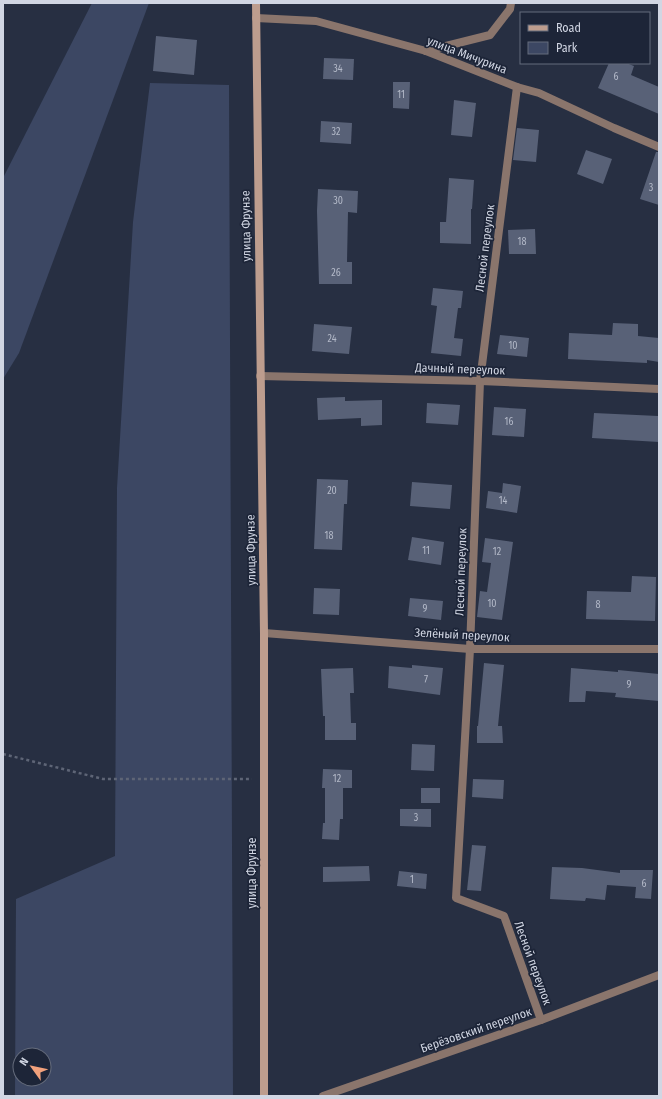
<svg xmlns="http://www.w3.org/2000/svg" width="662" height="1099" font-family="'Fira Sans Condensed',sans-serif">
<rect width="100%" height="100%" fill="#272f42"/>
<g fill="#3c4763" fill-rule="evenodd">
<path d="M92,3H149L19,353L3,379V178Z"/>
<path d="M150,83L229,85L233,1096H15L16,899L115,856L117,488L133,222ZM20,1055H44V1079H20Z"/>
</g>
<g fill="#586177">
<path d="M156,36L197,40L194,75L153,71Z"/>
<path d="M324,58L354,59L353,80L323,79Z"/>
<path d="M609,63H626L634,66L631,75L659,87V114L598,88Z"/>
<path d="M393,82H410L409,109L393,108Z"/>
<path d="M454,100L476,103L472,137L451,135Z"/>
<path d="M321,121L352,123L351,144L320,142Z"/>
<path d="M517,128L539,130L536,162L513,160Z"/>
<path d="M586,150L612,159L603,184L577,174Z"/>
<path d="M656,152H659V205L640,199Z"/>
<path d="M449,178L474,180L472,209H471V244L440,243V222H446Z"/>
<path d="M318,189L358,191L357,213L348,212L347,262H352V284H319L317,211Z"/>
<path d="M535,229L536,254H509L508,230Z"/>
<path d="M433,288L463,291L461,308H458L454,338L463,339L461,356L431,353L437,306L431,305Z"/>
<path d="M613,323L638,324V336L659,338V362L647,360V363L568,359L569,333L612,335Z"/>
<path d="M314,324L352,327L349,354L312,351Z"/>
<path d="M500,335L529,338L527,357L497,354Z"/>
<path d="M345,397V401L382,400V425L361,426V418L318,420L317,398Z"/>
<path d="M427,403L460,405L458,425L426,423Z"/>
<path d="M494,407L526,409L524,437L492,435Z"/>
<path d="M594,413L658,416L659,442L592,438Z"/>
<path d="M317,479L348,480L347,504H344L342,550L314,549Z"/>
<path d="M412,482L452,485L450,509L410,506Z"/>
<path d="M503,483L521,486L517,513L486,508L488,491L502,493Z"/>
<path d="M412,537L444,542L441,565L408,560Z"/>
<path d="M485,538L513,542L502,620L477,617L480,591L487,592L491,563L482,562Z"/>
<path d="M632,576L656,577L655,621L586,619L587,591L631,592Z"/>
<path d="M314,588L340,589L339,615L313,614Z"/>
<path d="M410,598L443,601L441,620L408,616Z"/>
<path d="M484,663L504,665L498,726H502L503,743H477V726H478Z"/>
<path d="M412,665L443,668L440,695L388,688L389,666L412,668Z"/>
<path d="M353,668L354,693H350L351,723H356V740H325V716H323L321,669Z"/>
<path d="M571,668L618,672V670L659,674V701L615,697L616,693L586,691L585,702H569Z"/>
<path d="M412,744L435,745L434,771L411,770Z"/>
<path d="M323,769L352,770V788H343V819H340L339,840L322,839L323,823H325V788H322Z"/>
<path d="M473,779L504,780L503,799L472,797Z"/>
<rect x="421" y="788" width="19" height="15"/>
<path d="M400,809H431V827L400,826Z"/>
<path d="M472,845L486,846L481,891L467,890Z"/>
<path d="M369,866L370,881L323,882V867Z"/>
<path d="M552,867L582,868L620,873V870H653L651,899L635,898L636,887L607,885L605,900L586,898L585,901L550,899Z"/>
<path d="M399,871L427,874L426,889L397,886Z"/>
</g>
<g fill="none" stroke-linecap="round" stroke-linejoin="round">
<path stroke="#5e6576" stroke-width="2.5" stroke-dasharray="3 3" stroke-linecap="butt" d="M3,754L103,779H252"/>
<g stroke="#8a756c" stroke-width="8">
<path d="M256,18L316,21L426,51L517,87L539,93L614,128L659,147"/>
<path d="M426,51L490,35L510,9L511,3"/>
<path d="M517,87L480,381L470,649L456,898L504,916L541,1020"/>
<path d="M260,376L480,381L659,389"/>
<path d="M264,633L470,649H659"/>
<path d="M323,1096L541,1020L659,975"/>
</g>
<path stroke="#bd9d8e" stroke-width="8" d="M256,3L264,633V1096"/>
</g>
<g text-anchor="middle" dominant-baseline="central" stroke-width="3.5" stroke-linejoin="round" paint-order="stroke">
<g font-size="10" fill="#b3b9c8">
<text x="338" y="69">34</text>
<text x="616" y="77">6</text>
<text x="401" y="95">11</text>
<text x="336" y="132">32</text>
<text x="651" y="188">3</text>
<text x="338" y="201">30</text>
<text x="522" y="242">18</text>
<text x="336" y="273">26</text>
<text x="332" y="339">24</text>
<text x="513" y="346">10</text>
<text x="509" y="422">16</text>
<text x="332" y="491">20</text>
<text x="503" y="501">14</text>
<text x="329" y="536">18</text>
<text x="426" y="551">11</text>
<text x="497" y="552">12</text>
<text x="492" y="604">10</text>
<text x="598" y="605">8</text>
<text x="425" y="609">9</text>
<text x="426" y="680">7</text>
<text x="629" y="685">9</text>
<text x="337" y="779">12</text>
<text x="416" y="818">3</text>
<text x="412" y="880">1</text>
<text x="644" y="884">6</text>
</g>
<g font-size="12" fill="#d1d6e3" stroke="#1d2538">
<text transform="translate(467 55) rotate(21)">улица Мичурина</text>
<text transform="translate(246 226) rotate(-91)">улица Фрунзе</text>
<text transform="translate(485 248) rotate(-83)">Лесной переулок</text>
<text transform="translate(460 369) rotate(2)">Дачный переулок</text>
<text transform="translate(251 550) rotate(-91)">улица Фрунзе</text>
<text transform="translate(461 572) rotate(-88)">Лесной переулок</text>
<text transform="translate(462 635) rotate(3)">Зелёный переулок</text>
<text transform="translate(252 873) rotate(-90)">улица Фрунзе</text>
<text transform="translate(533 963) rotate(70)">Лесной переулок</text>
<text transform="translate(476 1030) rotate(-19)">Берёзовский переулок</text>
</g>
</g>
<rect width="662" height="1099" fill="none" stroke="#d1d6e3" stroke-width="8"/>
<rect x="520" y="12" width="130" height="52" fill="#1d2538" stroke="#656c7c"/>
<rect x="528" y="25" width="20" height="6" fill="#bd9d8e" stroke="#656c7c"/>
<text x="556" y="32" font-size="12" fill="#d1d6e3">Road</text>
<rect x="528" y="42" width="20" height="12" fill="#3c4763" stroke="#656c7c"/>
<text x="556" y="52" font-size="12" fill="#d1d6e3">Park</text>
<g transform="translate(32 1067) rotate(303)"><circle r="19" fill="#1d2538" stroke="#656c7c"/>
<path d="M0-3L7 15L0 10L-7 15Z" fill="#f1a17c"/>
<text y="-6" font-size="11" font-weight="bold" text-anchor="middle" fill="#d1d6e3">N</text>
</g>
</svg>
